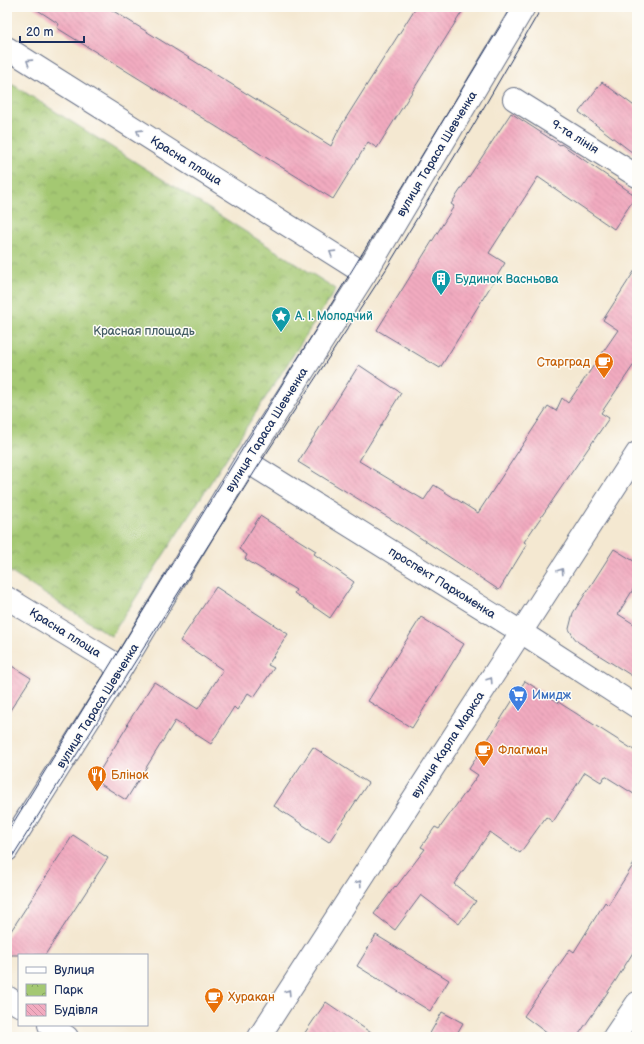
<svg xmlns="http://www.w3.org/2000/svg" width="644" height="1044" font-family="'Balsamiq Sans',sans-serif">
<defs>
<pattern id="park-crowns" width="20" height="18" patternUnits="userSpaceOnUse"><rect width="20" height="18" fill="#a4c872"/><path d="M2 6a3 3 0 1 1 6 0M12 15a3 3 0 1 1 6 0" fill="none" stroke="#85a361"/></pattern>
<pattern id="building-back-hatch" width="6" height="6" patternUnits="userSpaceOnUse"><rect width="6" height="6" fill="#f2abc0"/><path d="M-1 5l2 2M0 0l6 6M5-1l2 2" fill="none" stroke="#cf93a7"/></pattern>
</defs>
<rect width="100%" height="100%" fill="#fdfcf7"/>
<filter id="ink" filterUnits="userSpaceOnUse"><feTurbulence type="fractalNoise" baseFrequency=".025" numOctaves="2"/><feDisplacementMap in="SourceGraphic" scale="8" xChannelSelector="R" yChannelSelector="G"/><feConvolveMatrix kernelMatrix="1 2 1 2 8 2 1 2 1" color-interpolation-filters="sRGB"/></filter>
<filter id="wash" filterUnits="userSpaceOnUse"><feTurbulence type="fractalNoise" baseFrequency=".012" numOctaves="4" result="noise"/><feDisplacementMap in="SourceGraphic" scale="16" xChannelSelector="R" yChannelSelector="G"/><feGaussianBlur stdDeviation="0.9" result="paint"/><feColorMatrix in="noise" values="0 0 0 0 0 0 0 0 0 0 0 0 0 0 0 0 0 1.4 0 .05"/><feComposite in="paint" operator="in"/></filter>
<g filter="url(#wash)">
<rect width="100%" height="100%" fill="#f4e8d1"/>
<path fill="url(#park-crowns)" stroke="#607c68" d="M7,81L336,289L111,636L7,570Z"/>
<g id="blocks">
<g fill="url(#building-back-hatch)">
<path d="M33,7H107L331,146L339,129L416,7H465L377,148L368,142L333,199L57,28L59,24Z"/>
<path d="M602,82L637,108V156L579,112Z"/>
<path d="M511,113L560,145L561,144L636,196L614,229L538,177L489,253L505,263L440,368L377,330L454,206L451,204Z"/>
<path d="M637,267V360L601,413L609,418L524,542L527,544L499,590L407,529L298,462L359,365L401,393L359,461L424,500L434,485L478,513L548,406L556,411L562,398L568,403L618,330L603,320Z"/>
<path d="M260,516L316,551L314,554L354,582L330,618L294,593L296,590L245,559L247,555L239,549Z"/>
<path d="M614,549L637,563V583L618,614L637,626V679L578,642L573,636L569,629L573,613Z"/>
<path d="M216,587L288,634L268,665L274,668L254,697L248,693L237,710L234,707L211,744L175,721L126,800L94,780L128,725L127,724L154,682L198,709L223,670L180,641Z"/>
<path d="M421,617L464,644L412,728L368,701Z"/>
<path d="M7,663L31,678L7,715Z"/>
<path d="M525,681L637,752V796L605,776L601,782L585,772L553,822L546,817L520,853L490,832L454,884L476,901L459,924L421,895L395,930L374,914L395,886L396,887L425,849L421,847L435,827L439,829L478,775L469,769Z"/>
<path d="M313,747L368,783L329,842L274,806Z"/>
<path d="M73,835L108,858L45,955H7V937Z"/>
<path d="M637,859V946L616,980L577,1037H552L524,1016L570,949L574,952L605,902L608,905Z"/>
<path d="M376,935L449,980L430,1011L357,966Z"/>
<path d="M326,1002L377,1037H302Z"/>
<path d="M442,1012L463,1023L455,1037H428Z"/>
</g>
</g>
</g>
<g filter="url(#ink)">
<use href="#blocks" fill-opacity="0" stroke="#677086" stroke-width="1"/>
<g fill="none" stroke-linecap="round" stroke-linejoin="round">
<defs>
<g id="minor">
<path d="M7,48L365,274"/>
<path d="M514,99L637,176"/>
<path d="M246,461L521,632L637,707"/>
<path d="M7,598L112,662L118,674"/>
<path d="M7,997L19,1005"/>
<path d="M49,1025L67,1037"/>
<path d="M614,1037L637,1003"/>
</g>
<g id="major">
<path d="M7,850L118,674L246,461L365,274L524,7"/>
<path d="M259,1037L637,453"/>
</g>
</defs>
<use href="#minor" stroke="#677086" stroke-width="24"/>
<use href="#major" stroke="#677086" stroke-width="24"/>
<use href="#minor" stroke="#fff" stroke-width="22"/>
<use href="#major" stroke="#fff" stroke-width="22"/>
<g stroke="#1b2f5e" stroke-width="1">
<path d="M7,833L354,267L512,7"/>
<path d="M7,865L257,468L385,271L473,126L542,7"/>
</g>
</g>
<defs><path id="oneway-chevron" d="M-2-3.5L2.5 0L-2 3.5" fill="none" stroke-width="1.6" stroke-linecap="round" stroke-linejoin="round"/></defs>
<g stroke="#8d97ae">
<use href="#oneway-chevron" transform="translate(29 62) rotate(-147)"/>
<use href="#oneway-chevron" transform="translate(139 132) rotate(-148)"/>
<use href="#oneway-chevron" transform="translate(332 253) rotate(-148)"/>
<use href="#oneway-chevron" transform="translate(561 571) rotate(-57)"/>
<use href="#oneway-chevron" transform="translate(490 680) rotate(-57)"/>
<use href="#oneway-chevron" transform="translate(359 883) rotate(-57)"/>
<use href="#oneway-chevron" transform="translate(288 992) rotate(-57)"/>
</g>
</g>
<defs>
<symbol id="building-pin" viewBox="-11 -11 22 30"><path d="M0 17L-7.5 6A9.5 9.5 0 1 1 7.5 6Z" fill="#0f9aa8" stroke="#fdfcf7"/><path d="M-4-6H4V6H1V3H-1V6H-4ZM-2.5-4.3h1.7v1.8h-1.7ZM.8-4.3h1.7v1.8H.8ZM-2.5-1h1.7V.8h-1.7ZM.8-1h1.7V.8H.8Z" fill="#fff"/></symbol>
<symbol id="sight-pin" viewBox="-11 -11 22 30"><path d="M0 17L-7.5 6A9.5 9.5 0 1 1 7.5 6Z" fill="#0f9aa8" stroke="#fdfcf7"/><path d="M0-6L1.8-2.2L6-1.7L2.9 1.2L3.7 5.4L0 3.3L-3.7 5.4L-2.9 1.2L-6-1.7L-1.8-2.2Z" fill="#fff"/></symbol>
<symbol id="cafe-pin" viewBox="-11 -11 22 30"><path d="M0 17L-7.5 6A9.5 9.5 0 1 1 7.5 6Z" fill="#e8710a" stroke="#fdfcf7"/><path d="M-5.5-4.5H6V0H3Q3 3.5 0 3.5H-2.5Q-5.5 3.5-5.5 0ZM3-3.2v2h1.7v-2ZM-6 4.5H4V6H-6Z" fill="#fff"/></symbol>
<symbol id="supermarket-pin" viewBox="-11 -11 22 30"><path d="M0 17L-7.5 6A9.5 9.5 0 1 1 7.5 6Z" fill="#3f7fe0" stroke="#fdfcf7"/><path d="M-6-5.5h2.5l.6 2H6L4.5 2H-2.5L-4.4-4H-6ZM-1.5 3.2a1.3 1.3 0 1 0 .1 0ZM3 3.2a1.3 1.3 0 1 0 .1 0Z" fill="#fff"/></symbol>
<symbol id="restaurant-pin" viewBox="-11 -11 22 30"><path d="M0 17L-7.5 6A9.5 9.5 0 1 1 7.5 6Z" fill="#e8710a" stroke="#fdfcf7"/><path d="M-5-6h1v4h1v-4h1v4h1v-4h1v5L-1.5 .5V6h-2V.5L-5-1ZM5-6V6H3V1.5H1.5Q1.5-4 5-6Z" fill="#fff"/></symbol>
</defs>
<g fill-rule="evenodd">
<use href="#building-pin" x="430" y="268" width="22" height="30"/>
<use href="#sight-pin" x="270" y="305" width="22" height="30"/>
<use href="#cafe-pin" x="593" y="351" width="22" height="30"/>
<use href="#supermarket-pin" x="507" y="684" width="22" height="30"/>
<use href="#cafe-pin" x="473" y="739" width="22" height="30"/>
<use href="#restaurant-pin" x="86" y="764" width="22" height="30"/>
<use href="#cafe-pin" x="203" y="986" width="22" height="30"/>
</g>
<g text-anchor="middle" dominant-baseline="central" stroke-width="3" stroke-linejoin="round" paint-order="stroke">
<g font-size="12" fill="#1b2f5e" stroke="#fdfcf7">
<text transform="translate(575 137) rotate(32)">9-та лінія</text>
<text transform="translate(437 154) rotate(-59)">вулиця Тараса Шевченка</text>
<text transform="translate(186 161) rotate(32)">Красна площа</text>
<text transform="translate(267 430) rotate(-58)">вулиця Тараса Шевченка</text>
<text transform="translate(442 583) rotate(32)">проспект Пархоменка</text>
<text transform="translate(65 633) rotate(32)">Красна площа</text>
<text transform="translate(98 706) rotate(-58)">вулиця Тараса Шевченка</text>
<text transform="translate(448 745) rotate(-57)">вулиця Карла Маркса</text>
</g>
<g font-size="12" fill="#0d838f" stroke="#fdfcf7" text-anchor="start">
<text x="455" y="279">Будинок Васньова</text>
<text x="295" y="316">А. І. Молодчий</text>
</g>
<g font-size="12" fill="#445d64" stroke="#fdfcf7">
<text x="144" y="331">Красная площадь</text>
</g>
<g font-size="12" fill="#c56008" stroke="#fdfcf7" text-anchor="start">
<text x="590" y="362" text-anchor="end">Старград</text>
<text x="498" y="750">Флагман</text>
<text x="111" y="775">Блінок</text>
<text x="228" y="997">Хуракан</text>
</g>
<g font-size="12" fill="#366cbe" stroke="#fdfcf7" text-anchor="start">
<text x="532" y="695">Имидж</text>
</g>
</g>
<rect width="644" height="1044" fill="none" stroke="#fdfcf7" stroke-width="24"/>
<rect x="18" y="954" width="130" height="72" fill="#fdfcf7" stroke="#a3aaba"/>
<rect x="26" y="967" width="20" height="6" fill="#ffffff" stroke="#a3aaba"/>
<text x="54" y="974" font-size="12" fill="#1b2f5e">Вулиця</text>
<rect x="26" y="984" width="20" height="12" fill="url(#park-crowns)" stroke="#a3aaba"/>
<text x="54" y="994" font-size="12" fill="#1b2f5e">Парк</text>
<rect x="26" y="1004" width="20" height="12" fill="url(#building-back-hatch)" stroke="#a3aaba"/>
<text x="54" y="1014" font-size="12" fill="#1b2f5e">Будівля</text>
<path d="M20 36v6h64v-6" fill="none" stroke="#1b2f5e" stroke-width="2"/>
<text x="26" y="36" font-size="12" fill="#1b2f5e" stroke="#fdfcf7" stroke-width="3" paint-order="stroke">20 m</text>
</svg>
